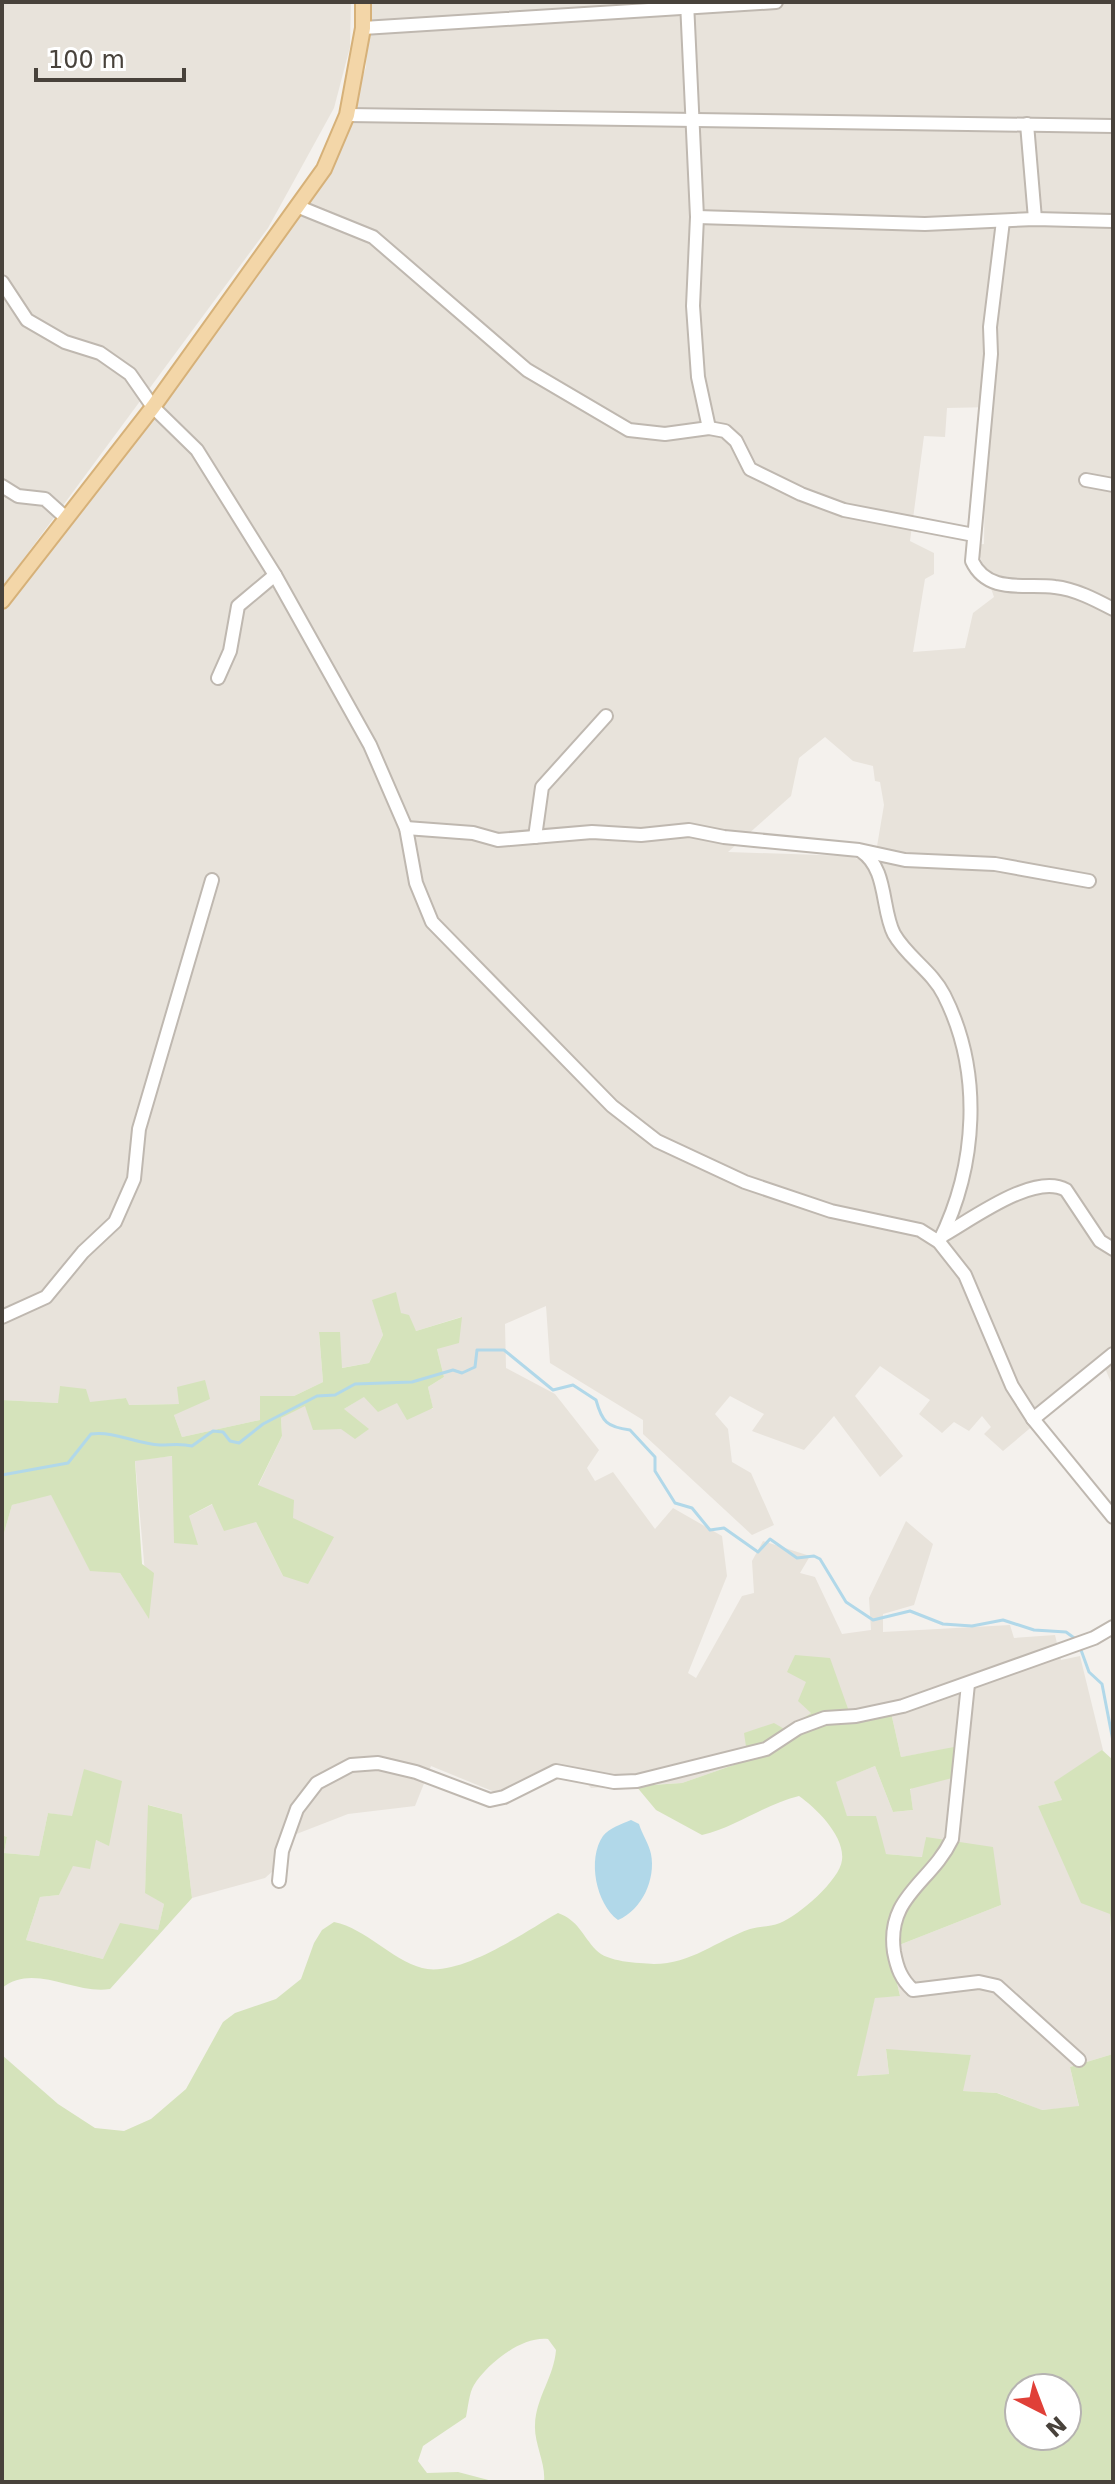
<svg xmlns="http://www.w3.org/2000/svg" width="1115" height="2484" font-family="'DejaVu Sans',sans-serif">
<rect width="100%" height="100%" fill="#f4f1ed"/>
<!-- residential -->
<g fill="#e8e3db" fill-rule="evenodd">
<polygon points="2,2 351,2 350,47 334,108 268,228 2,588"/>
<path d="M369,2h744v1385l-9,-21 -101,85 -19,-17 7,-7 -9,-11 -13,15 -15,-9 -12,11 -23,-19 11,-14 -50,-34 -25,30 48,60 -23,21 -46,-61 -30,34 -52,-19 12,-17 -34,-18 -15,18 13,15 4,33 19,11 23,52 -22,10 -109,-101v-14l-93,-57 -4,-57 -41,18 1,44 49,26 44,56 -12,18 8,13 18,-9 42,57 18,-21 49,28 5,40 -39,97 8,5 46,-82 12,-3 -2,-32 11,-20 47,15 -10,17 15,4 27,57 29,-4 -2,-32 37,-77 27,23 -19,61 -31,9v18l127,-7 4,13 41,-3 6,25 19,-4 23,94 -48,32 7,18 -24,6 72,108 3,140 -43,13 9,40 -38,3 -43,-17 -36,-2 9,-36 -85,-5 3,24 -33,2 19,-79 25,-1 -11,-47 112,-44 -75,-68 -3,20 -37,-3 -39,-37 -12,-35 40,-16 18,46 20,-2 -3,-20 44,-42 -53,9 -11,-49 -38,12 -46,-38 5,31 -63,47 -66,23 -91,5 -19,-21 -22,-2 -53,28 -66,-27 -16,40 -67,8 -67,26 -7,30 -9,8 -73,20 -10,-84 -33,-9 -4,87 19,12 -6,26 -55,29 -77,-19 14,-43 19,-2 13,-29 24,-26 12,5 -36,-28 -24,-4 -9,43 -35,-3 3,-16 -5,-2v-295l10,-35 39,-11 39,76 30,3 29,45 -14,-158 38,-4 16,60 24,-12 43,18 27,54 10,-76 -35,-14 24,-50 -1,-18 24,-13 39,4 21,-13 68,13 -5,-22 16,-10 -7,-28 24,-32 -45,14 -15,-18 -28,-13 10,35 -14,28 -28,5 -22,-35 4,49 -29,14h-34v24l-78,17 -8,-22 5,-11 -51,1 -2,-7 -36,5 -30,-16 -1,16 -57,-3v-787l218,-287 114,-168 32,-91zM993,407l-8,60 -1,77 -8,1 18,52 -21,16 -8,35 -52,4 12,-73 9,-5v-21l-24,-12 14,-105 21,1 2,-29zM825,737l28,24 20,5 2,15 5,1 4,23 -10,59 -25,-8 -121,-4 63,-56 8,-38z"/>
</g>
<!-- green -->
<g fill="#d5e3bb" fill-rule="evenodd">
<polygon points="396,1292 401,1313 409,1315 416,1331 462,1317 459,1343 437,1349 444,1377 428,1387 433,1408 407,1420 397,1403 378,1412 364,1397 344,1409 369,1429 355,1439 341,1429 313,1430 305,1406 281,1418 282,1436 258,1485 294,1500 293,1518 334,1537 308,1584 283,1576 256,1522 224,1531 212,1504 189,1516 198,1545 174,1543 172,1456 135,1461 142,1564 154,1573 149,1619 120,1573 90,1571 51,1495 12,1505 2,1540 2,1400 58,1403 60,1386 86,1389 90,1402 126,1398 129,1405 179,1404 177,1387 205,1380 210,1399 174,1415 182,1437 260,1420 260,1396 294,1396 323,1382 319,1332 340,1332 342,1368 369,1363 383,1335 372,1300"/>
<path d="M795,1655l35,3 22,62 38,-12 11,49 53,-10 2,30 -46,12 3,21 -20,2 -18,-46 -39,16 11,34h29l10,38 36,3 4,-20 67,10 8,58 -112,44 11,47 -25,2 -18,78 32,-2 -3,-25 85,6 -8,36 34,2 45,17 37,-4 -9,-39 43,-13v428h-569c2,-19 -10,-38 -9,-57 1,-28 19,-48 21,-75l-8,-11c-26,-3 -60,24 -74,46 -5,8 -6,23 -8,32l-43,29 -5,15 9,12 31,-1 38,10h-494v-427l56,49 37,24 29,3 27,-12 35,-30 37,-67 12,-9 41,-14 25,-20 13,-36 8,-13 12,-8c33,7 56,37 88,46 38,10 104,-37 136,-55 20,7 24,22 38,37 11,12 41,13 58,14 37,0 62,-23 96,-35 9,-3 20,-2 30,-6 18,-7 60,-43 62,-63 3,-24 -26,-52 -43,-64 -36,9 -62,31 -97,39l-46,-25 -20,-24 46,-3 66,-23 -4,-27 30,-10 12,7 25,-17 -13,-12 8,-19 -19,-10zM1019,2388h48v48h-48z"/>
<polygon points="1102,1750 1113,1760 1113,1957 1110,1914 1081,1903 1038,1806 1062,1800 1054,1782"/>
<path d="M84,1769l38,12 -13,65 -13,-6 -6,29 -17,-3 -14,29 -19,2 -14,43 77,19 17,-36 38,7 6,-26 -19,-11 3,-88 34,9 10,84 -82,91c-35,6 -76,-27 -108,-1v-153l5,2 -3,16 35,3 9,-43 24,3z"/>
</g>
<!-- water -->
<path fill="#b1d8e9" d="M631,1820l8,4c3,10 10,20 12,30 5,25 -9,56 -33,66 -22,-16 -31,-61 -15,-84 6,-8 19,-12 28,-16z"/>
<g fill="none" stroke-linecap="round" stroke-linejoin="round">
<!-- stream -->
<g stroke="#b1d8e9" stroke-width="3">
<path d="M2,1475l66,-12 23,-29c25,-3 45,10 69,11 12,0 20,-2 32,1l21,-15 10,1 7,9 9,2 24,-19 54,-28 18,-1 20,-11 57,-2 41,-12 9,3 13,-6 2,-17h27l49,40 20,-5 23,15c6,22 11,27 34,30l25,27v14l20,32 17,5 18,22 14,-2 34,24 12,-13 27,19 17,-2 6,3 26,43 27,18 37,-9 33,13 29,2 31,-6 31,10 32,2 11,8"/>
<polyline points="1081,1650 1089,1672 1102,1684 1113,1741"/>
</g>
<!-- minor casing -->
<g stroke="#bfb8b0" stroke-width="16">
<g id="minor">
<polyline points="687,2 697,217 693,306 698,377 709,428"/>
<polyline points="363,28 776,2"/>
<polyline points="347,115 1113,126"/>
<polyline points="1027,124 1035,219"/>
<polyline points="299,207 373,237 527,370 629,430 665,434 709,428 725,431 736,441 750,469 801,494 844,510 974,535"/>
<polyline points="697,217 925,224 1035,219 1113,221"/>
<path d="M1003,221l-13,106 1,27 -19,207c16,34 54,22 83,26 20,2 41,13 58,22"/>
<polyline points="2,282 27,320 65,342 100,353 130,374 153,407 197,450 275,575 370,745 406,828 416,883 432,922 612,1106 657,1141 745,1182 831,1211 920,1230 939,1242 965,1275 1012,1386 1033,1419 1113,1517"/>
<polyline points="1086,480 1113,485"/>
<polyline points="2,486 18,496 45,499 65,517"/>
<polyline points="218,678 230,651 238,606 275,575"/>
<polyline points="406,828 473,833 498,840 592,832 641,835 689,830 724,837 859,850 905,860 995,864 1089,881"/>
<polyline points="535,837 542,787 606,716"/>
<path d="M861,851c27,18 20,58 33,83 13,23 38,37 50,61 39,77 33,171 -5,247"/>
<path d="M942,1236c29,-16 92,-64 124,-46l34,51 13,8"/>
<polyline points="2,1317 46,1297 83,1252 115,1222 134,1179 139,1129 212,880"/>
<polyline points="1033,1419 1113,1354"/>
<path d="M968,1684l-16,155c-21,44 -66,57 -58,113 3,16 7,27 19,38l66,-8 18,4 82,74"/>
<polyline points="279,1881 282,1851 297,1809 317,1783 351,1765 378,1763 416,1772 490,1800 504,1797 556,1771 614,1782 637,1781 766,1749 798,1728 825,1718 856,1716 903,1706 1094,1638 1113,1627"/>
</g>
</g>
<!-- major casing -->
<g stroke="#d6b179" stroke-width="18">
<polyline id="major" points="2,601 153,407 324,169 347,115 363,28 363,2"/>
</g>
<!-- minor -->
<use href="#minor" stroke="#fff" stroke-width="12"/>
<!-- major -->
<use href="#major" stroke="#f3d6a8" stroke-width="14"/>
</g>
<!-- border -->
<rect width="1115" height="2484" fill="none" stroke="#48423b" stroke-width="8"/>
<!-- north arrow -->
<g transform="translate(1043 2412) rotate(138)"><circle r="38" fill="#ffffff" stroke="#b6b3b1" stroke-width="2"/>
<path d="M0-6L14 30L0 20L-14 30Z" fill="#e04038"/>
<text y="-12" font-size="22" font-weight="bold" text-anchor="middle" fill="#48423b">N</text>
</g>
<!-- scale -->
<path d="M36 68v12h148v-12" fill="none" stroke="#48423b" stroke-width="4"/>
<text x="48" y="68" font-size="24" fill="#48423b" stroke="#ffffff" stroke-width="6" paint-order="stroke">100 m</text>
</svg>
